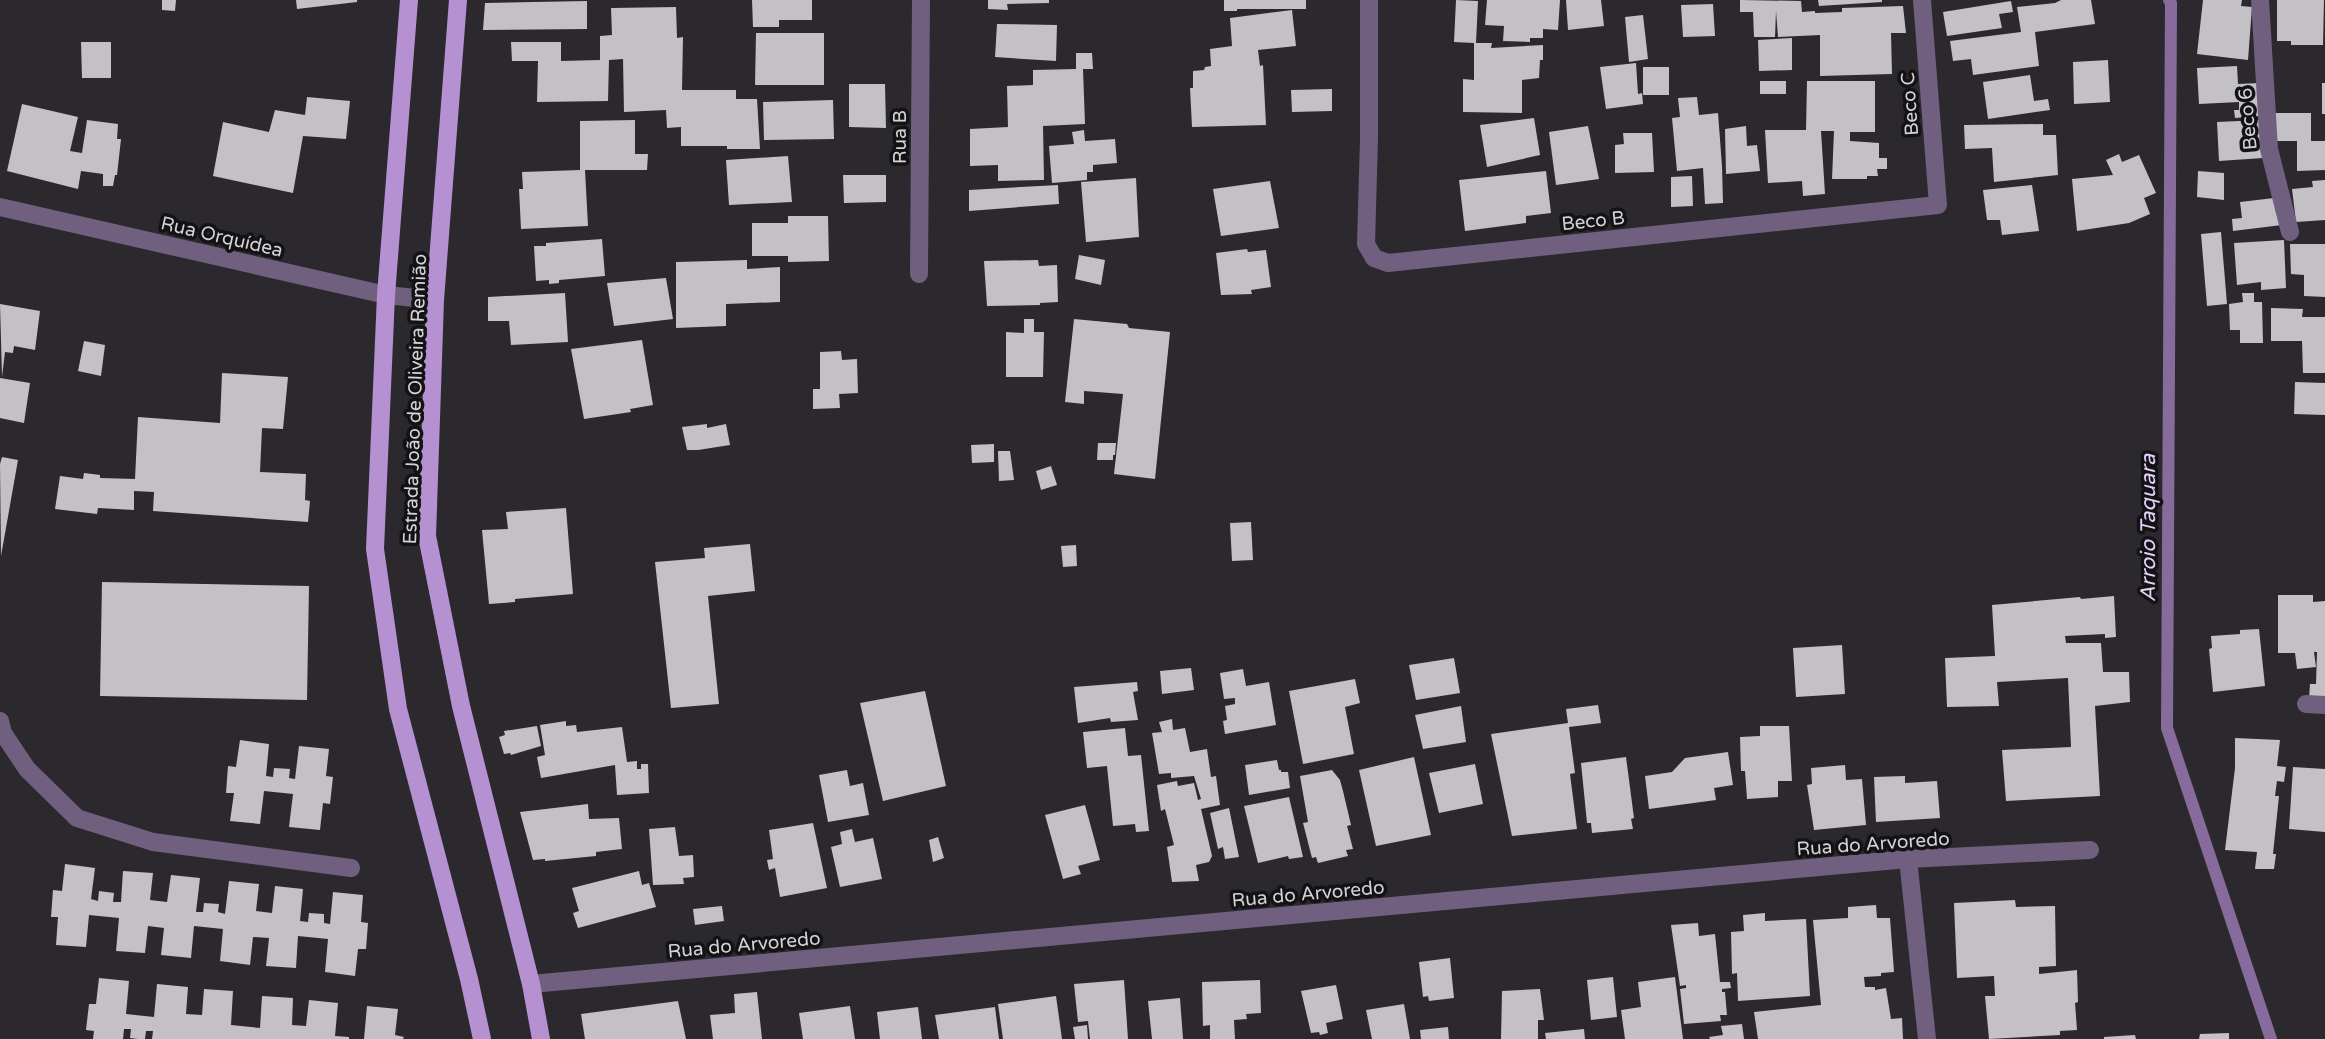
<svg xmlns="http://www.w3.org/2000/svg" width="2325" height="1039" font-family="'Varela Round',sans-serif">
<rect width="100%" height="100%" fill="#2b292e"/>
<g fill="none" stroke-linecap="round" stroke-linejoin="round">
<!-- stream -->
<polyline stroke="#886b9d" stroke-width="12" points="2169,0 2171,3 2167,728 2271,1039"/>
</g>
<!-- building -->
<g fill="#c3c0c6">
<polygon points="162,0 176,0 175,11 162,10"/>
<polygon points="296,0 357,0 357,2 297,9"/>
<polygon points="752,0 812,0 812,20 779,20 779,27 753,27"/>
<polygon points="988,0 1049,0 1049,3 1007,4 1008,10 988,9"/>
<polygon points="1224,0 1306,0 1306,9 1237,9 1237,11 1224,11"/>
<polygon points="1456,0 1478,1 1476,43 1492,43 1491,48 1543,45 1543,60 1540,60 1539,78 1522,80 1522,113 1463,112 1463,79 1474,80 1474,43 1454,42"/>
<polygon points="1487,0 1560,0 1558,30 1543,29 1543,38 1530,38 1530,42 1503,41 1504,26 1485,25"/>
<polygon points="1566,0 1601,0 1604,26 1568,30"/>
<polygon points="1740,0 1801,1 1802,12 1815,11 1815,13 1842,12 1842,8 1903,6 1906,33 1891,33 1892,74 1820,76 1820,35 1778,37 1776,11 1775,37 1754,37 1753,12 1740,12"/>
<polygon points="1818,0 1882,0 1882,2 1819,6"/>
<polygon points="2061,0 2091,0 2095,24 2035,32 2039,66 1973,75 1971,59 1953,61 1950,41 2021,32 2017,7 2055,3"/>
<polygon points="2203,0 2242,0 2241,6 2252,7 2248,60 2197,54"/>
<polygon points="2277,0 2324,0 2323,45 2291,45 2291,41 2277,41"/>
<polygon points="587,1 587,29 483,30 485,3"/>
<polygon points="2011,1 2013,12 1999,14 2002,28 1947,36 1943,12"/>
<polygon points="1713,4 1715,36 1683,37 1681,5"/>
<polygon points="676,7 677,38 683,37 682,90 736,90 736,99 757,99 760,149 727,149 727,146 681,146 681,127 667,128 666,110 624,112 623,59 609,60 608,101 537,102 538,61 512,61 511,42 561,42 561,61 600,60 600,36 612,35 611,8"/>
<polygon points="1292,10 1296,46 1258,50 1260,66 1263,65 1266,125 1192,127 1190,88 1193,88 1193,71 1204,70 1205,67 1211,66 1210,49 1232,46 1230,18"/>
<polygon points="1643,15 1648,59 1629,62 1625,17"/>
<polygon points="997,24 1057,25 1056,61 995,57"/>
<polygon points="756,33 824,33 824,85 755,85"/>
<polygon points="1792,38 1792,70 1759,71 1758,40"/>
<polygon points="81,42 111,42 111,78 82,78"/>
<polygon points="1076,53 1092,53 1093,69 1083,69 1085,124 1043,126 1044,180 998,181 998,165 970,166 970,129 1008,127 1007,86 1033,85 1033,70 1076,69"/>
<polygon points="2108,60 2110,102 2074,104 2073,62"/>
<polygon points="1636,63 1638,94 1642,93 1643,104 1606,109 1600,67"/>
<polygon points="2237,66 2238,84 2259,83 2261,116 2235,118 2234,110 2239,110 2239,102 2199,104 2197,68"/>
<rect x="1643" y="67" width="26" height="28"/>
<polygon points="2030,75 2034,101 2048,99 2050,110 1988,119 1983,82"/>
<rect x="1760" y="81" width="26" height="13"/>
<polygon points="1807,81 1875,81 1875,132 1850,132 1850,141 1879,143 1879,158 1887,158 1887,169 1877,169 1878,176 1867,176 1867,179 1832,179 1834,131 1821,131 1825,194 1803,196 1802,181 1768,183 1765,130 1806,130"/>
<rect x="2322" y="83" width="3" height="31"/>
<polygon points="849,84 885,84 886,128 849,127"/>
<polygon points="1332,89 1332,111 1292,112 1291,90"/>
<polygon points="307,97 350,101 346,139 303,136 293,193 213,176 223,122 269,132 275,110 305,115"/>
<polygon points="1697,97 1699,115 1718,113 1722,166 1723,203 1705,204 1703,168 1677,171 1672,118 1680,117 1678,98"/>
<polygon points="833,100 834,139 764,140 763,102"/>
<polygon points="22,104 78,117 70,151 82,153 87,120 118,124 117,139 121,139 117,175 115,175 113,186 103,186 103,174 81,171 78,189 7,171"/>
<polygon points="2272,113 2311,113 2311,141 2325,141 2325,170 2297,171 2297,141 2275,141"/>
<polygon points="1534,118 1540,155 1487,167 1480,125"/>
<polygon points="635,120 635,154 648,154 647,170 585,170 588,226 521,229 519,189 523,189 522,172 580,170 580,121"/>
<polygon points="2262,120 2263,158 2219,161 2217,122"/>
<polygon points="2043,124 2043,135 2056,135 2058,175 1994,182 1992,148 1965,149 1964,125"/>
<polygon points="1588,126 1599,179 1556,185 1549,132"/>
<polygon points="1746,126 1747,146 1757,145 1760,171 1726,174 1725,129"/>
<polygon points="1084,130 1085,141 1115,139 1117,163 1093,165 1093,172 1087,172 1087,180 1052,183 1049,146 1074,144 1072,132"/>
<polygon points="1623,133 1652,133 1654,172 1615,173 1615,145 1624,144"/>
<polygon points="2119,154 2122,162 2139,155 2156,193 2144,198 2150,214 2129,223 2077,231 2072,179 2113,175 2106,160"/>
<polygon points="788,156 792,202 729,205 726,160"/>
<polygon points="1546,171 1551,213 1526,216 1526,223 1465,231 1459,180"/>
<polygon points="2198,171 2224,173 2224,200 2197,197"/>
<polygon points="843,175 886,175 886,202 844,203"/>
<polygon points="1692,176 1693,206 1671,207 1671,177"/>
<polygon points="1136,178 1139,237 1086,242 1081,182"/>
<polygon points="2325,180 2325,220 2296,222 2292,189 2313,187 2312,181"/>
<polygon points="1270,181 1279,228 1221,236 1213,189"/>
<polygon points="1058,185 1059,204 969,211 969,190"/>
<polygon points="2032,185 2039,231 2002,235 2000,220 1987,220 1983,190"/>
<polygon points="2274,198 2276,213 2279,213 2282,225 2233,231 2232,219 2242,218 2240,202"/>
<polygon points="788,216 828,216 829,261 788,262 788,256 752,256 752,223 788,223"/>
<polygon points="2221,232 2227,304 2207,306 2201,234"/>
<polygon points="602,239 605,276 559,280 559,283 549,284 549,280 536,281 534,246 546,246 546,243"/>
<polygon points="2284,240 2286,288 2261,290 2261,282 2237,285 2234,243"/>
<polygon points="2290,244 2325,244 2325,297 2304,296 2304,275 2291,274"/>
<polygon points="1247,249 1248,252 1266,250 1271,287 1251,290 1252,294 1221,295 1216,253"/>
<polygon points="1079,255 1105,260 1101,285 1075,279"/>
<polygon points="747,260 747,269 780,267 780,302 726,304 726,326 676,328 676,262"/>
<polygon points="1038,260 1039,266 1057,265 1058,302 1040,303 1040,305 987,306 984,261"/>
<polygon points="666,278 673,319 614,326 607,283"/>
<polygon points="565,293 568,342 511,345 509,321 488,321 488,297"/>
<polygon points="2242,293 2254,293 2254,302 2262,302 2263,343 2240,343 2240,330 2230,330 2229,304 2243,302"/>
<polygon points="0,304 40,311 35,350 14,346 13,353 5,352 2,377"/>
<polygon points="2271,308 2303,309 2302,317 2325,317 2325,373 2303,373 2302,341 2271,341"/>
<polygon points="1024,319 1034,319 1034,332 1044,332 1043,377 1006,377 1006,332 1024,333"/>
<polygon points="1074,319 1127,324 1129,328 1170,332 1155,479 1114,474 1123,394 1084,391 1084,404 1065,402"/>
<polygon points="642,340 653,405 630,409 631,412 584,419 571,349"/>
<polygon points="84,341 105,345 101,376 78,371"/>
<polygon points="841,351 842,360 857,359 858,393 839,394 840,408 813,409 813,389 820,389 820,352"/>
<polygon points="222,373 288,377 283,429 262,428 260,472 306,474 305,500 310,501 308,522 153,511 154,492 134,491 134,510 98,508 97,514 55,509 60,476 83,479 84,473 100,475 100,478 135,479 138,417 220,423"/>
<polygon points="0,378 30,383 24,423 0,418"/>
<polygon points="2295,382 2325,383 2325,415 2294,414"/>
<polygon points="707,424 707,428 726,424 730,445 698,450 687,450 682,427"/>
<polygon points="1098,443 1116,443 1115,455 1113,455 1113,460 1097,460"/>
<polygon points="994,444 994,462 972,463 971,445"/>
<polygon points="998,451 1010,451 1014,480 999,481"/>
<polygon points="2,457 18,460 1,556 0,464"/>
<polygon points="1051,466 1057,485 1041,490 1036,471"/>
<polygon points="566,508 573,594 515,599 515,602 489,604 482,530 508,529 506,512"/>
<polygon points="1251,522 1253,560 1232,561 1230,523"/>
<polygon points="750,544 755,591 708,596 719,704 671,708 655,562 705,558 704,548"/>
<polygon points="1076,545 1077,566 1063,567 1061,546"/>
<polygon points="102,582 309,586 307,700 100,696"/>
<polygon points="2278,595 2313,595 2313,602 2325,601 2325,699 2309,698 2310,684 2316,684 2317,652 2314,652 2316,667 2297,669 2295,653 2278,653"/>
<polygon points="2114,596 2116,637 2105,638 2105,634 2065,636 2066,643 2101,643 2103,672 2129,672 2130,702 2095,706 2100,796 2006,801 2002,750 2071,747 2068,678 1997,682 1999,706 1947,707 1945,658 1995,656 1992,605 2080,597 2081,599"/>
<polygon points="2259,629 2265,686 2213,692 2209,649 2212,648 2211,636 2240,634 2240,630"/>
<polygon points="1842,645 1845,694 1796,697 1793,648"/>
<polygon points="1454,658 1460,693 1416,700 1409,665"/>
<polygon points="1191,668 1194,690 1162,694 1160,671"/>
<polygon points="1243,669 1246,686 1269,682 1276,725 1225,734 1223,721 1227,720 1225,706 1235,704 1235,698 1224,699 1220,673"/>
<polygon points="1355,679 1360,703 1345,707 1354,754 1303,764 1289,691"/>
<polygon points="1137,682 1138,691 1133,692 1138,720 1111,722 1110,718 1078,723 1074,687"/>
<polygon points="925,691 946,786 883,801 860,703"/>
<polygon points="1598,705 1601,723 1569,727 1575,773 1570,774 1577,829 1512,836 1491,734 1568,723 1566,709"/>
<polygon points="1461,706 1466,742 1423,749 1415,715"/>
<polygon points="1172,719 1173,730 1185,728 1190,752 1207,749 1211,777 1216,776 1220,805 1201,809 1212,856 1209,862 1196,865 1199,881 1172,882 1167,847 1174,845 1165,809 1161,811 1157,785 1177,781 1178,786 1194,783 1198,800 1201,799 1194,776 1171,778 1171,773 1159,774 1152,733 1162,732 1159,722"/>
<polygon points="566,721 566,726 576,725 577,732 622,727 627,762 637,761 637,769 641,769 641,764 648,764 649,793 617,795 615,765 541,778 537,757 545,755 540,725"/>
<polygon points="537,726 541,746 511,755 510,753 504,754 499,737 505,735 504,731"/>
<polygon points="1760,726 1789,726 1792,781 1778,781 1778,797 1747,799 1745,771 1741,771 1740,737 1760,736"/>
<polygon points="1125,728 1128,756 1141,755 1149,831 1136,832 1135,824 1113,826 1107,766 1087,768 1083,732"/>
<polygon points="2235,738 2280,740 2277,766 2286,767 2284,782 2277,781 2275,796 2279,796 2273,854 2276,854 2274,869 2255,869 2257,852 2225,850 2235,768"/>
<polygon points="240,740 269,744 266,776 273,777 274,768 290,769 289,778 295,779 299,746 329,749 326,776 333,777 330,804 323,803 320,830 289,827 293,794 264,791 260,824 230,821 234,793 226,793 228,766 236,767"/>
<polygon points="1728,752 1733,785 1714,788 1716,800 1649,809 1645,776 1672,772 1685,758"/>
<polygon points="1414,757 1431,835 1376,846 1359,770"/>
<polygon points="1626,757 1634,818 1631,819 1633,829 1592,833 1591,823 1587,823 1581,763"/>
<polygon points="1277,760 1279,770 1281,770 1281,772 1288,772 1290,788 1249,795 1245,765"/>
<polygon points="1475,764 1483,804 1439,813 1429,773"/>
<polygon points="1845,765 1846,780 1862,779 1866,825 1814,830 1807,785 1812,784 1811,768"/>
<polygon points="2293,767 2325,769 2325,832 2289,829"/>
<polygon points="847,770 850,786 863,783 869,815 828,822 819,775"/>
<polygon points="1332,770 1340,780 1343,791 1351,825 1347,826 1353,849 1346,850 1348,856 1318,863 1316,857 1312,858 1303,823 1308,822 1300,776"/>
<polygon points="1905,776 1905,783 1937,781 1940,818 1876,822 1874,777"/>
<polygon points="1289,797 1303,857 1289,859 1288,856 1258,863 1244,806"/>
<polygon points="588,804 589,819 619,818 622,849 596,852 596,856 545,861 545,859 533,860 520,812"/>
<polygon points="1085,805 1100,860 1078,866 1081,874 1063,879 1045,815"/>
<polygon points="1229,808 1239,857 1225,859 1223,847 1218,849 1210,813"/>
<polygon points="813,823 827,888 780,897 775,868 769,870 767,860 773,859 769,830"/>
<polygon points="675,827 679,856 693,855 694,877 683,878 684,884 653,885 649,829"/>
<polygon points="852,829 855,842 873,838 882,879 840,887 831,847 842,844 840,832"/>
<polygon points="938,837 944,858 933,862 929,840"/>
<polygon points="65,864 95,868 91,899 98,901 99,891 114,893 113,902 121,902 123,871 153,873 150,900 167,902 171,875 200,878 196,912 203,912 204,903 219,904 218,912 225,914 229,881 259,884 256,911 272,913 275,886 303,889 300,921 308,922 309,913 324,914 324,923 330,924 333,892 363,895 361,922 368,923 366,949 358,949 355,976 325,972 328,939 298,936 296,968 266,966 269,938 253,937 250,965 220,961 223,929 194,926 191,958 161,955 164,928 148,926 145,953 116,951 119,918 89,915 86,947 56,945 58,917 51,917 53,890 62,891"/>
<polygon points="639,871 642,885 649,883 656,907 578,928 573,913 579,911 572,888"/>
<polygon points="2015,900 2016,907 2055,906 2056,966 2039,967 2039,974 2077,970 2078,1002 2075,1003 2077,1030 2060,1031 2060,1035 1989,1039 1985,996 1995,996 1994,976 1957,978 1954,903"/>
<polygon points="1876,905 1877,918 1890,918 1894,972 1881,973 1881,976 1864,977 1865,987 1875,987 1875,990 1886,988 1891,1019 1902,1018 1903,1039 1758,1039 1754,1012 1821,1005 1813,920 1848,918 1848,907"/>
<polygon points="722,906 724,921 695,925 693,909"/>
<polygon points="1765,913 1765,921 1806,919 1810,996 1738,1001 1737,973 1732,974 1731,932 1744,931 1743,915"/>
<polygon points="1698,923 1699,936 1715,934 1720,982 1730,982 1731,988 1722,989 1722,992 1725,992 1727,1015 1720,1015 1721,1021 1684,1024 1680,989 1686,988 1686,985 1680,986 1671,925"/>
<polygon points="1450,958 1454,998 1429,1001 1428,996 1423,997 1419,962"/>
<polygon points="1613,977 1617,1017 1591,1020 1587,980"/>
<polygon points="1675,977 1683,1039 1625,1039 1621,1010 1641,1007 1638,982"/>
<polygon points="99,978 129,981 126,1014 154,1017 157,984 188,987 186,1014 202,1015 204,989 233,991 231,1025 260,1028 262,996 293,998 292,1025 306,1026 309,1000 338,1003 335,1036 349,1037 349,1039 152,1039 153,1031 146,1031 145,1039 138,1039 130,1038 131,1029 124,1029 123,1039 93,1039 94,1031 86,1030 89,1004 96,1004"/>
<polygon points="1124,980 1128,1039 1090,1039 1088,1021 1078,1022 1074,984"/>
<polygon points="1260,980 1261,1013 1246,1014 1247,1019 1234,1020 1235,1039 1210,1039 1210,1025 1203,1026 1202,982"/>
<polygon points="1336,985 1343,1019 1326,1023 1328,1033 1320,1035 1319,1032 1311,1033 1301,991"/>
<polygon points="1540,989 1544,1020 1538,1020 1538,1039 1501,1039 1502,991"/>
<polygon points="757,992 762,1039 713,1039 710,1015 735,1013 734,994"/>
<polygon points="1056,996 1062,1039 1003,1039 998,1004"/>
<polygon points="1180,998 1183,1039 1152,1039 1148,1001"/>
<polygon points="678,1001 686,1039 585,1039 581,1014"/>
<polygon points="1404,1004 1410,1039 1372,1039 1366,1010"/>
<polygon points="367,1006 398,1009 395,1035 404,1037 403,1039 364,1039"/>
<polygon points="850,1006 855,1039 803,1039 799,1013"/>
<polygon points="918,1007 922,1039 880,1039 877,1012"/>
<polygon points="995,1007 999,1039 939,1039 935,1015"/>
<polygon points="1742,1024 1744,1039 1710,1039 1709,1037 1723,1035 1721,1026"/>
<polygon points="1087,1025 1088,1039 1075,1039 1073,1027"/>
<polygon points="1448,1027 1449,1039 1421,1039 1420,1030"/>
<polygon points="1584,1029 1585,1039 1546,1039 1545,1033"/>
<polygon points="2229,1033 2229,1039 2199,1039 2200,1034"/>
<polygon points="2135,1035 2136,1039 2104,1039 2104,1037"/>
</g>
<g fill="none" stroke-linecap="round" stroke-linejoin="round">
<!-- minor -->
<g stroke="#705f7e" stroke-width="18">
<polyline points="1369,0 1369,139 1366,244 1374,258 1388,263 1938,205 1922,0"/>
<polyline points="2260,0 2269,149 2290,232"/>
<polyline points="0,207 386,295 435,300"/>
<polyline points="919,274 921,0"/>
<polyline points="2306,704 2325,705"/>
<polyline points="0,721 3,733 27,769 77,818 153,842 351,868"/>
<polyline points="1908,859 1927,1039"/>
<polyline points="531,984 1908,859 2090,850"/>
</g>
<!-- major -->
<g stroke="#b591d2" stroke-width="18">
<polyline points="409,0 386,295 375,549 398,709 469,979 482,1039"/>
<polyline points="458,0 435,300 427,536 461,706 531,984 541,1039"/>
</g>
</g>
<g text-anchor="middle" stroke-width="7" stroke-linejoin="round" paint-order="stroke">
<!-- street labels -->
<g font-size="19" fill="#d5d3d6" stroke="#131214">
<text transform="translate(1909 104) rotate(-94)" y="7">Beco C</text>
<text transform="translate(2247 119) rotate(-95)" y="7">Beco 6</text>
<text transform="translate(899 137) rotate(-90)" y="7">Rua B</text>
<text transform="translate(1593 220) rotate(-6)" y="7">Beco B</text>
<text transform="translate(222 236) rotate(13)" y="7">Rua Orquídea</text>
<text transform="translate(414 399) rotate(-88)" y="7">Estrada João de Oliveira Remião</text>
<text transform="translate(1873 843) rotate(-4)" y="7">Rua do Arvoredo</text>
<text transform="translate(1308 893) rotate(-5)" y="7">Rua do Arvoredo</text>
<text transform="translate(744 944) rotate(-5)" y="7">Rua do Arvoredo</text>
</g>
<!-- water labels -->
<g font-size="21" font-style="italic" fill="#e5d0f8" stroke="#131214">
<text transform="translate(2148 528) rotate(-90)" y="7">Arroio Taquara</text>
</g>
</g>
</svg>
